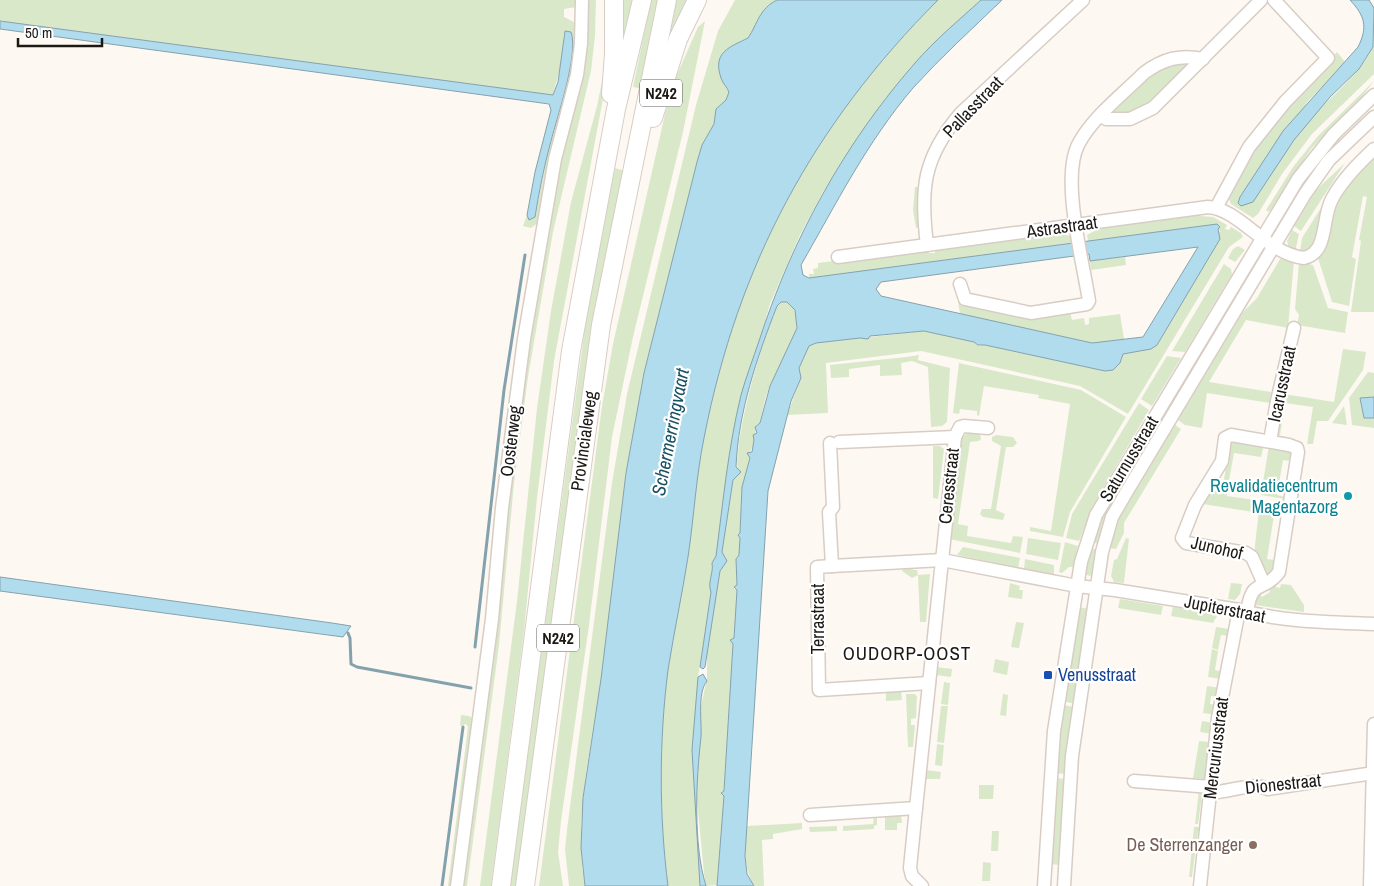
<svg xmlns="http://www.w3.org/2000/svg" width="1374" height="886" font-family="'Archivo Narrow',sans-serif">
<rect width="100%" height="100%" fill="#fef8f2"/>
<!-- green -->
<g fill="#dae8ca">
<polygon points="0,0 578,0 576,7 564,9 564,17 576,23 576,56 539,222 531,228 523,226 527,215 528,218 535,217 546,161 568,77 572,34 564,33 561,65 553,95 0,21"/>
<polygon points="586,0 596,0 595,36 591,71 553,232 528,377 514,483 499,645 467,886 462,886 527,350"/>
<polygon points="618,0 632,0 623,42 619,41"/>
<polygon points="651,0 661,0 643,89 633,87"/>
<polygon points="674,0 692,0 661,75"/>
<path d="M735,0h42c-18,9 -19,23 -29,38l-7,3 -18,41 6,10 -3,8 -10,9 -2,15 -12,21 -5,17 -53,211 -18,100 -25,206 -15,94 -5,53 1,40 3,20h-16l-4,-37 2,-19 45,-347 15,-89 69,-289 22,-74z"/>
<path d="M938,0h43l-65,63 -31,36 -22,31 -40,62 -23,43 -30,69 -24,86 -48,287 -1,122 4,-93 6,-28v-24l13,-83 6,-13 -4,-6 11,-72 5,-6c-2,-13 0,-24 2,-38 8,-45 20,-87 37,-130l4,-4h6c28,18 -11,68 -20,91 -3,9 -5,20 -7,30l-4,2c0,11 -2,22 -8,30l2,3 -8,29 -2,46 -2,2 2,3 -1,17 -3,3 1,27 -3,4h3l-3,49 -4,1 3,5 -9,147 -3,1 3,4 -6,89 -12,1 -1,-3 -8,-82v43l7,42h-36c-9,-71 -9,-145 0,-216 6,-38 14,-75 20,-113 6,-40 8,-80 16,-119 34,-174 109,-313 234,-438z"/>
<polygon points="705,21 683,132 633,337 612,437 589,625 561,821 558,852 563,886 539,886 602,406 613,344 665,114 676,77 698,27"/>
<path d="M1374,44v30l-62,60 -30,40 -24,40 -5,4 -22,-14 -3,-7 25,-46 36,-45 45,-46 -1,-4 4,-4 9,11 -38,38 -65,103 10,-2c18,-31 39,-61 62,-88 20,-22 48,-42 59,-70z"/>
<polygon points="610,61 554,361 537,498 524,631 491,886 480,886 517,601 537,408 551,311 571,202 597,106 605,66"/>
<polygon points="1191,62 1154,102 1139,112 1110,115 1150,75 1165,66"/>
<polygon points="1374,81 1361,98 1311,149 1269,212 1266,210 1293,167 1317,137"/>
<polygon points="1374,155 1374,312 1351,312 1361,241 1359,240 1367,197 1363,196 1352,257 1356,259 1349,306 1332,302 1318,258 1321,253 1331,212 1342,191"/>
<polygon points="1345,163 1301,231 1294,226 1316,190"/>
<polygon points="615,168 625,171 520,886 510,886 588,305"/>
<polygon points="915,187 919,187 922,227 916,228 913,210"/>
<polygon points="1324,203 1315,244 1310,251 1300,252 1302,238"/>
<polygon points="1199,213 1200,216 1213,217 1227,225 1225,229 1229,230 1231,227 1241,233 1243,237 1229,247 1128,414 1080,386 921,351 826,363 828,413 787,415 801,378 799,368 809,346 816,343 924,331 974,342 979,346 985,345 1105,371 1120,363 1123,354 1141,351 1220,231 1215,225 1209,225 1088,241 1087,235 1096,230 1096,227"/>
<polygon points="1292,230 1299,234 1295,252 1289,248 1287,241"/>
<polygon points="1063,232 1064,234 1072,237 1072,243 809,278 809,274 814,274 813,269 818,268 818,263 928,249 929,253 935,253 935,248"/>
<polygon points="1238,246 1245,250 1235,262 1228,258 1233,249"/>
<polygon points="1264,248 1265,249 1168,415 1162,411"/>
<polygon points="1125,257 1126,265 1091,270 1090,261"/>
<polygon points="1283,258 1294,261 1288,328 1246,320 1209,382 1271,392 1270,403 1207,393 1202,428 1185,425 1178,420 1243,312 1257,298 1280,259"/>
<polygon points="1299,262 1313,265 1328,308 1348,312 1345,333 1297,325 1299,315 1295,309"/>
<polygon points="1224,264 1231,269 1232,274 1185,352 1172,351"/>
<polygon points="958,301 1030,317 1070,312 1072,320 1084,318 1085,325 1089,324 1089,318 1120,314 1124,339 1092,343 960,314"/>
<polygon points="1343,349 1366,352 1363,370 1328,421 1317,421 1313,444 1307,444 1313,407 1285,403 1280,435 1278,435 1284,394 1334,402"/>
<polygon points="919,355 918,360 950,368 947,422 942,426 931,427 928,367 912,361 901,363 902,375 880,376 880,365 849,369 849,377 831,378 830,365 906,357 906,361 906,357"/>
<polygon points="1167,356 1181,358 1152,406 1141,399"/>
<polygon points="959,363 1081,390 1126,417 1070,512 1063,537 1030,531 1030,527 1051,531 1070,404 1038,398 1039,395 984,386 979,416 977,415 977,411 960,409 959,414 953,413"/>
<polygon points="1368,372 1374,373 1374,397 1360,398 1364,417 1374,418 1374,428 1352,425 1349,398"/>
<polygon points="1139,403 1149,410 1094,504 1079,541 1066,538 1072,514"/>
<polygon points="1344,406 1347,425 1332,423"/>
<polygon points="1159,416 1165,420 1100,544 1090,542 1095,530"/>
<polygon points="1175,425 1181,429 1124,523 1124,533 1116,549 1110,548 1119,519"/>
<polygon points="968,432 980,433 981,439 979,441 970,442 958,524 968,526 967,536 1011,543 1013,536 1023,537 1020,553 949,539 961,439"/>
<polygon points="996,435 1013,437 1017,443 1013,447 1006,447 996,510 1005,514 1003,520 983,517 980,514 982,509 991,509 1001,446 992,441 992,437"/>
<polygon points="1234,440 1264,444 1261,457 1234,453 1228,486 1223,485 1230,443"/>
<polygon points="1269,445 1293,452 1291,461 1283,460 1277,495 1285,497 1285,499 1261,495"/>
<polygon points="933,446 940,446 944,449 938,499 933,498"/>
<polygon points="1214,489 1227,491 1227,496 1255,500 1253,512 1203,504"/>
<polygon points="1260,501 1284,505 1283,510 1275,509 1267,559 1275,560 1273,571 1267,576 1254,554"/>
<polygon points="1028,538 1061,543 1058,560 1026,554"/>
<polygon points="1126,538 1129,539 1124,583 1114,582 1111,576 1114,560 1117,559"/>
<polygon points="1065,542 1078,546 1073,567 1069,567 1062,573 1059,572"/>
<polygon points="963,547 1020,558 1018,568 957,555"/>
<polygon points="1089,548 1099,550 1094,574 1090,576 1084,574"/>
<polygon points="1025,559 1054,565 1054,575 1024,569"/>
<polygon points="906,566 912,566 913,570 917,570 918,575 912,578 902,571"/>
<polygon points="930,574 926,622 920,622 918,575"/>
<polygon points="1010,583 1020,586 1019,590 1023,590 1022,599 1008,597"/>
<polygon points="1231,583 1242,584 1240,594 1235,600 1228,599"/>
<polygon points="1276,584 1276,587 1280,588 1281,584 1291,585 1304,605 1304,612 1255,605 1259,592 1262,597 1270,592 1268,587"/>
<polygon points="1120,599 1163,606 1161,615 1118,608"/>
<polygon points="1077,607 1090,609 1075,704 1062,701"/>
<polygon points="1173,607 1218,614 1213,623 1171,616"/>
<polygon points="1016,622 1024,623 1019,648 1011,647"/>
<polygon points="1216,627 1230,629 1229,636 1221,635 1218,650 1212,648"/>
<polygon points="1212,649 1218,651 1215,670 1223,672 1221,679 1208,677"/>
<polygon points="995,659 1009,662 1007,675 993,672"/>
<polygon points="936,667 952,669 951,677 935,675"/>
<polygon points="944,682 950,683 948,705 941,704"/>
<polygon points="1207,686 1220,688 1219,697 1211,696 1210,704 1218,705 1216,715 1203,713"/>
<polygon points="901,690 902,700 886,701 886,691"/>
<polygon points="906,694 914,694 917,696 916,718 911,719 911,725 915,725 913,747 908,747"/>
<polygon points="1003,694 1008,695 1006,716 1000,715"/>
<polygon points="1062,705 1074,707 1067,774 1054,773"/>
<polygon points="941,706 948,706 944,743 937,742"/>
<polygon points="461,715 469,716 474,720 454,886 448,886 468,727 466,724 460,726"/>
<polygon points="1202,721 1215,723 1213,734 1200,732"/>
<polygon points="1199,741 1209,742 1205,770 1209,770 1205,779 1193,778"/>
<polygon points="937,744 944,745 942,766 935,765"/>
<polygon points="925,770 941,772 940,779 924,779"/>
<polygon points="1053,778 1067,779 1062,865 1048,864"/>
<polygon points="979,785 994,785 993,799 979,799"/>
<polygon points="1199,790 1203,790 1205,796 1202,796 1198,824 1195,824"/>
<polygon points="883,814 883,817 877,817 877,825 874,826 874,829 843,831 843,826 873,824 874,816"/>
<polygon points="885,815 901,815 902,823 897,823 897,830 885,830"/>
<path d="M802,823v6l-29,5v5l-11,1 2,46h-10c-11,-20 -9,-38 -7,-60z"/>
<polygon points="837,826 837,831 810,832 809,827"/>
<polygon points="1194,827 1201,827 1201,831 1198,831 1192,877 1189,877"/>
<polygon points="992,831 999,831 998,851 991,851"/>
<polygon points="983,862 991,863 990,881 982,881"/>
</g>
<!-- water -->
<g fill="#b0dcee" stroke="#84a2ad" fill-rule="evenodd">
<path d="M777,0h161c-125,125 -200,264 -234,438 -8,39 -10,79 -16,119 -6,38 -14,75 -20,113 -9,71 -9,145 0,216h-83l-4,-38 2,-50 18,-119 25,-206 18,-100 53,-211 5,-17 12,-21 2,-15 10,-9 3,-8c-2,-5 -6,-8 -8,-14 -9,-26 9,-31 27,-40 10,-15 11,-29 29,-38z"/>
<path d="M981,0h21c-30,29 -61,57 -89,88 -46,54 -77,116 -112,177l2,10 6,3 408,-54 3,3 -2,2 2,10 -63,106 -6,4 -28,5 -3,9 -7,7 -8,1 -120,-26h-7l-4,-3 -50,-11 -54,5 -2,3 -8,-1 -44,5 -7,3 -10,22 2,10 -10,23 -23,90 -23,365 2,18 7,12h-37l7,-90 -3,-3 3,-2 9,-147 -3,-4 4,-2 3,-48 -3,-3 3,-2 -1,-26 3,-4 1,-17 -2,-3 2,-2 2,-46 8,-29 -3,-5 5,-1 2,-12 -1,-5 4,-2 -2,-6 5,-4 10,-37 27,-58 -2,-18 -8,-8h-6l-4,4c-20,51 -39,107 -41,161l5,5 -8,8 -11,72 5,9 -7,10 -15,96 -2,2 -3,-2 11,-75c-4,-10 3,-19 1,-29l4,-7c7,-53 12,-108 25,-161 5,-18 12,-36 18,-54 33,-102 85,-197 156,-278 20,-23 44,-43 66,-63zM1198,247l-55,90 -51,6 -211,-47 -5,-7 5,-7 208,-28 1,7z"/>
<path d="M1350,0h19l5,8 -1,39 -14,22 -29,28 -36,43 -41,62 -12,4 -3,-3 2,-6 43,-66 75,-84c10,-20 7,-31 -8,-47z"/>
<path d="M0,21l553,74 5,-13 7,-51 6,1c8,22 -14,85 -20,109 -7,25 -12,51 -16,76l-6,3 -2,-5 8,-43 16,-62 -2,-6 -549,-75z"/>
<polygon points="1374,397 1374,418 1364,418 1360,398"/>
<polygon points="0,577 332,623 351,626 343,637 0,591"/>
<path d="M703,674l4,7c-10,12 -5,41 -6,56 -5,43 -8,107 5,149h-6l-8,-136 6,-73z"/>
</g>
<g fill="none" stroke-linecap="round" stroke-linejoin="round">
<!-- stream -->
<g stroke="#84a2ad" stroke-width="3">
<polyline points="348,633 350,638 351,664 357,667 471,688"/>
<polyline points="475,647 504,390 525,255"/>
<polyline points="442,886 463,727"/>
</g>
<!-- minor casing -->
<g stroke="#d8cdc4" stroke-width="15">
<g id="minor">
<polyline points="1101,115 1106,119 1130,119 1153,108 1261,0"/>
<polyline points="1216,208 1249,147 1285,102 1328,58 1274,0"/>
<path d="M927,245c-7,-56 -4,-87 33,-131l123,-114"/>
<path d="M838,257l370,-50c32,2 57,46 96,51 25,-6 17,-39 28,-59 10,-19 26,-35 42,-50"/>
<path d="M960,284l5,15 66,14 56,-9 2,-3c-6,-40 -29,-124 -10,-158 15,-27 44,-49 65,-70 19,-14 36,-19 59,-14"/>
<polyline points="955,437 960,427 964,426 988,428"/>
<polyline points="1270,441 1277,401 1294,328"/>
<polyline points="830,443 833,507 829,512 832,566 817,567 819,690 929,683"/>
<path d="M832,566l110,-6 135,26 38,4 124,20c45,12 88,12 135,14"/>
<path d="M1247,612c5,-36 16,-18 32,-40l19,-120 -1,-4 -8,-3 -58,-10 -6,3 -3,23 -27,44 -13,33 4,5 60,10 6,4 12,27"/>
<path d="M1134,781l77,6 5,5c18,-1 35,-10 52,-3l106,-16"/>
<polyline points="916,808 910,868 912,876 922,886"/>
<polyline points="810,815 916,808 955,437 839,442"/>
<polyline points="457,886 492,619 502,508 524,339 555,159 577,75 581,44 582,0"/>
<polyline points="1044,886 1054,731 1081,562 1096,515 1298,179 1334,134 1374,95"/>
<polyline points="1064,886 1072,756 1102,552 1112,517 1126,493 1305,194 1329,160 1374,117"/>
<polyline points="1200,886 1218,718 1239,610"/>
<polyline points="1370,886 1374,724"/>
</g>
</g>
<!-- highway casing -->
<g stroke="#d8cdc4" stroke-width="20">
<g id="highway">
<polyline points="611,94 614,54 614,0"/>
<polyline points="653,118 678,39 697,0"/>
<polyline points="501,886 571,351 616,109 642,0"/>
<polyline points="525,886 601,325 667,0"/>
</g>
</g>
<!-- minor -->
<use href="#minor" stroke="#fff" stroke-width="12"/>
<!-- highway -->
<use href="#highway" stroke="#fff" stroke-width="18"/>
</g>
<!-- markers -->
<circle fill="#0f9aa8" stroke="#fff" stroke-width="2" cx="1348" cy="496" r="5"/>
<rect fill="#1a4fb4" stroke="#fff" stroke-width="2" x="1043" y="670" width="10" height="10" rx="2.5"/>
<circle fill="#8d6e63" stroke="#fff" stroke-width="2" cx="1253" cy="845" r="5"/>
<g text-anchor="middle" stroke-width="4.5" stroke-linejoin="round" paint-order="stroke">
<!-- shield labels -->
<g fill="#fff" stroke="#605e5b" stroke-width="1">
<rect x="640" y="79.5" width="42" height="27" rx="4"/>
<rect x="537" y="624.5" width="42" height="27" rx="4"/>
</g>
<g font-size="16" font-weight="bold" fill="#1c1915">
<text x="661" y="99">N242</text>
<text x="558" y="644">N242</text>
</g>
<!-- street labels -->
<g font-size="18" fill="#1c1915" stroke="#fff">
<text transform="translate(973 107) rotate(-46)" y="6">Pallasstraat</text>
<text transform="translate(1062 227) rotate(-8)" y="6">Astrastraat</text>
<text transform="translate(1282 384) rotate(-78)" y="6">Icarusstraat</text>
<text transform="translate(511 441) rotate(-83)" y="6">Oosterweg</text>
<text transform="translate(584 441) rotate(-82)" y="6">Provincialeweg</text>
<text transform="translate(1129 459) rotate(-59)" y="6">Saturnusstraat</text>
<text transform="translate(949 486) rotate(-84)" y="6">Ceresstraat</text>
<text transform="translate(1217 548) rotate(13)" y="6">Junohof</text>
<text transform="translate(1225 609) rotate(11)" y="6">Jupiterstraat</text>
<text transform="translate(818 619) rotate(-90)" y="6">Terrastraat</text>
<text transform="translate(1216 748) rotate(-83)" y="6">Mercuriusstraat</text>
<text transform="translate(1283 784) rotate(-6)" y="6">Dionestraat</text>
</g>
<!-- culture labels -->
<g font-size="18" fill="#0d838f" stroke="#fff" text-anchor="end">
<text x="1338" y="492">Revalidatiecentrum<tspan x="1338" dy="21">Magentazorg</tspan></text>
</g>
<!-- transit labels -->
<g font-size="18" fill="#164399" stroke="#fff" text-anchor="start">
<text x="1058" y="681">Venusstraat</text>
</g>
<!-- education labels -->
<g font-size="18" fill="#785e54" stroke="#fff" text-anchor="end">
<text x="1243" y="851">De Sterrenzanger</text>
</g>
<!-- water labels -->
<g font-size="19" font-style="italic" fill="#185164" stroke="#fff">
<text transform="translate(670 432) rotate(-79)" y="7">Schermerringvaart</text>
</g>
<!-- neighbourhood labels -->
<g font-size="19" letter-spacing="1" fill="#1c1915" stroke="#fff">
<text x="907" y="660">OUDORP-OOST</text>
</g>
</g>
<!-- scale -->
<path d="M18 38v8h84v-8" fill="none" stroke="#1c1915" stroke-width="2.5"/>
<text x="25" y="38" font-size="15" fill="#1c1915" stroke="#ffffff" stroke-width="4" paint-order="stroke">50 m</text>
</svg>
